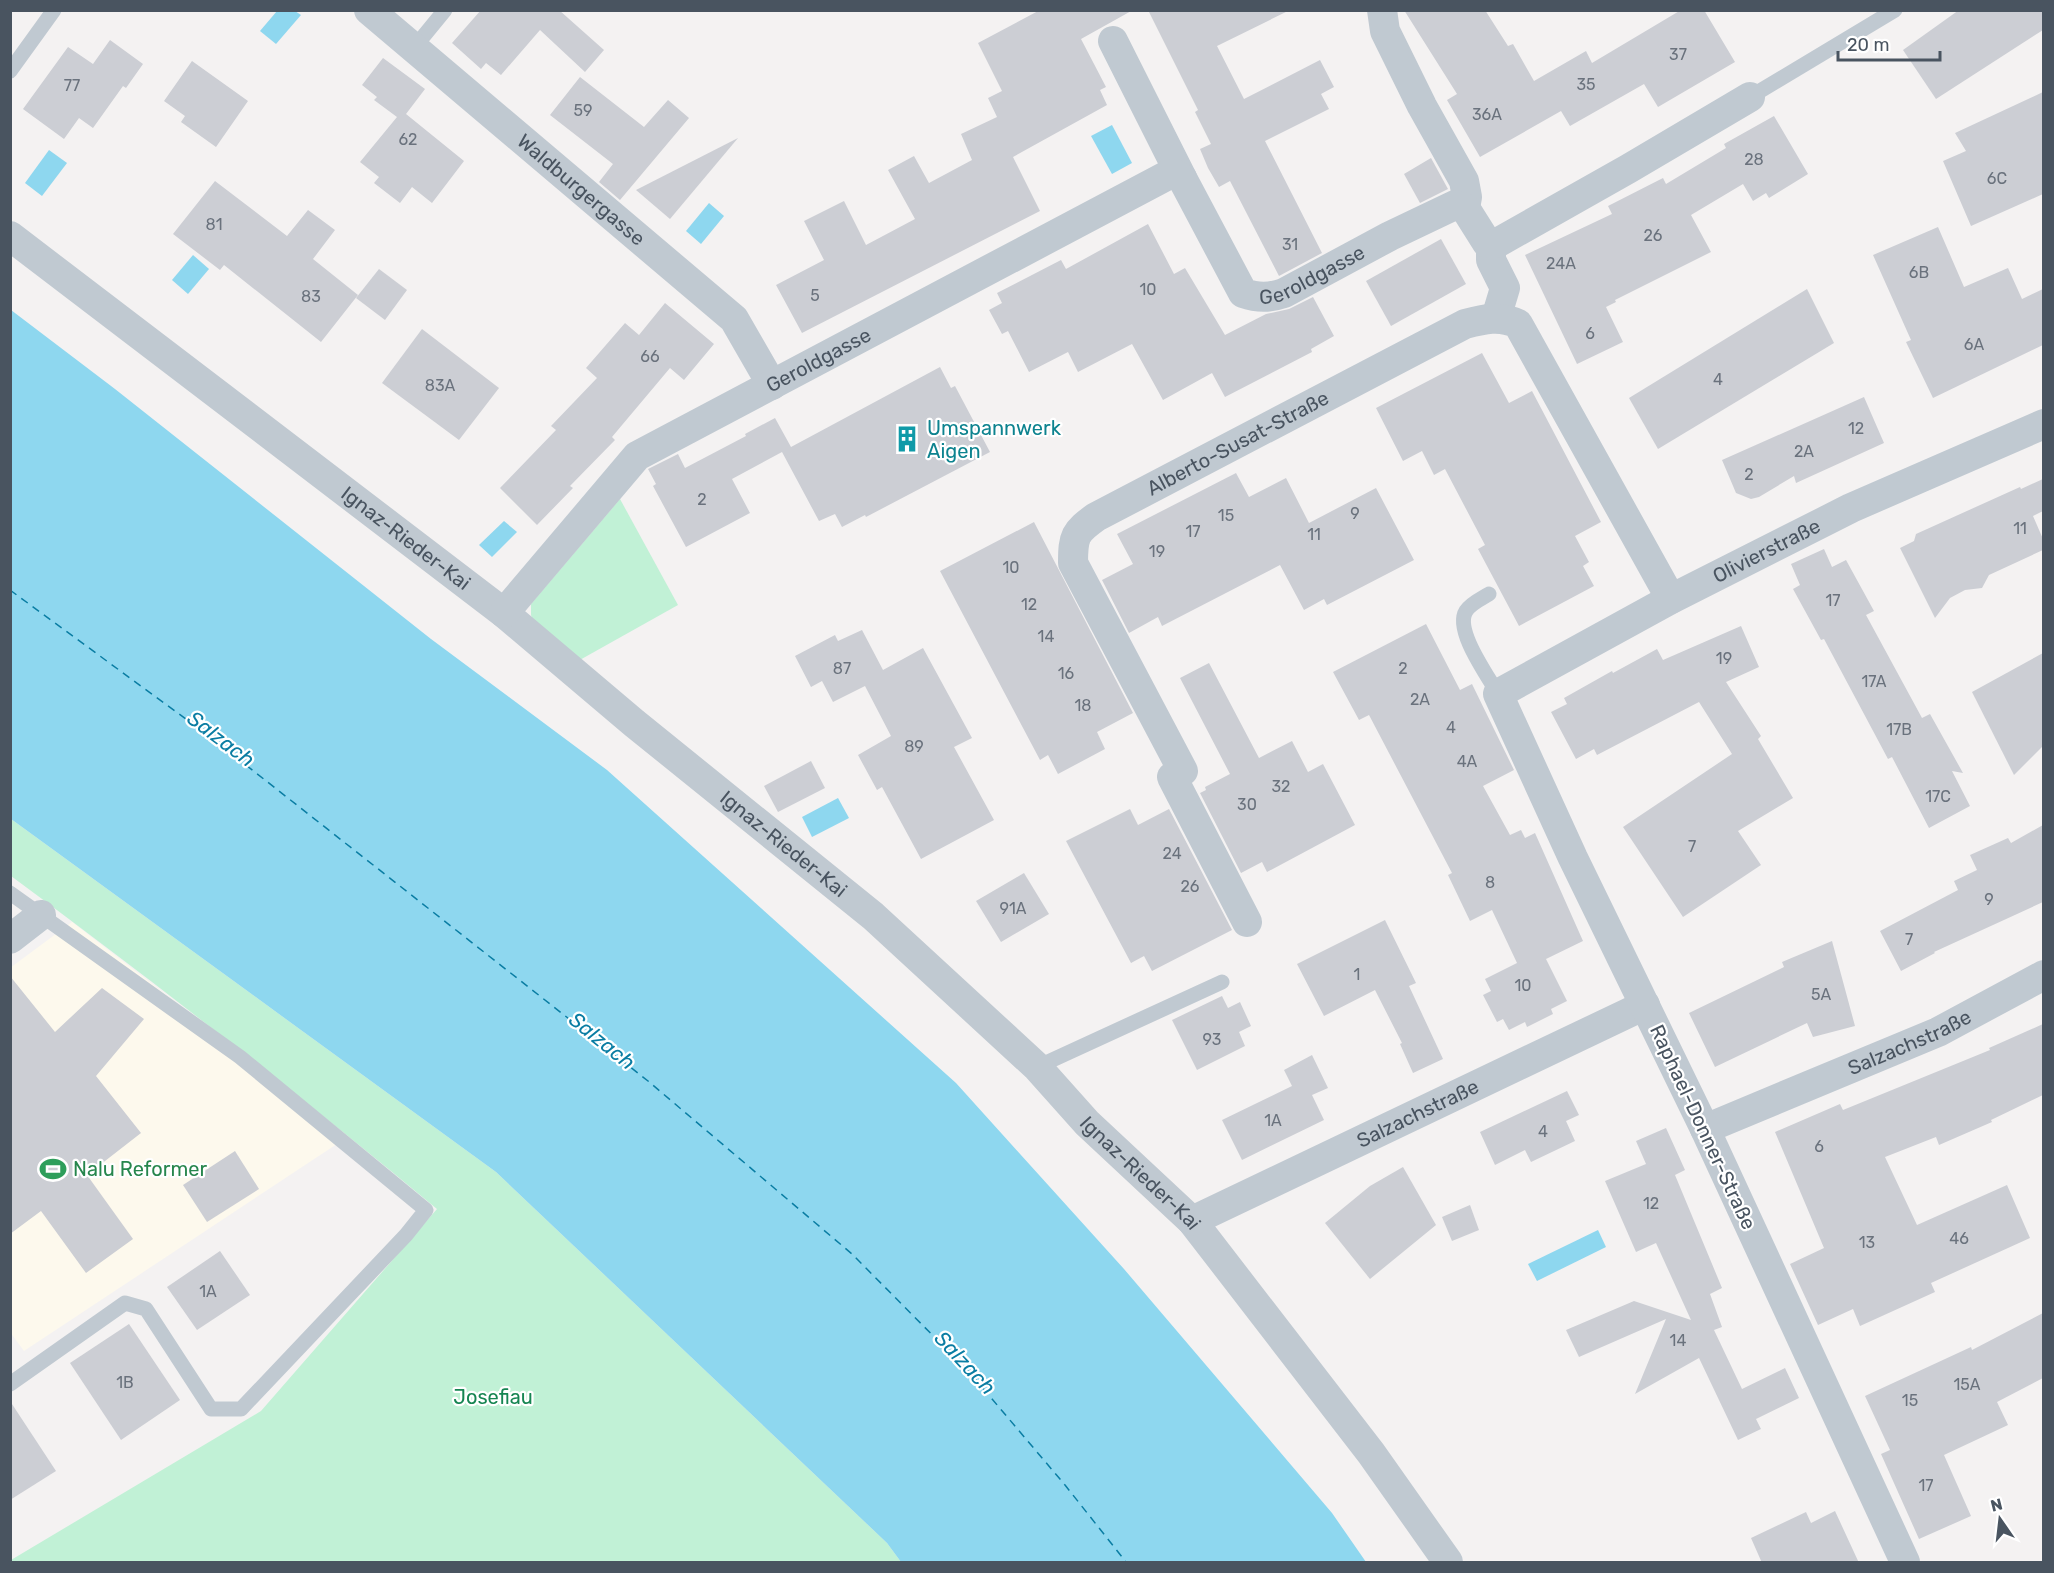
<svg xmlns="http://www.w3.org/2000/svg" width="2054" height="1573" font-family="Rubik,sans-serif">
<rect width="100%" height="100%" fill="#f4f2f2"/>
<!-- commercial -->
<polygon fill="#fdf9ed" points="72,922 349,1136 24,1351 10,1332 10,968"/>
<!-- green -->
<g fill="#c1f1d6">
<polygon points="620,499 678,605 578,661 534,625 531,615 531,604"/>
<path d="M11,819l485,353 391,371 14,19h-890v-2l250,-149 176,-202c-139,-115 -281,-226 -426,-333z"/>
</g>
<!-- water -->
<g fill="#8ed7ef">
<polygon points="277,11 295,11 301,15 276,44 260,31"/>
<polygon points="1112,125 1132,163 1112,174 1091,136"/>
<polygon points="49,150 67,163 42,196 25,183"/>
<polygon points="709,203 724,216 701,244 686,231"/>
<polygon points="193,255 209,269 188,294 172,280"/>
<polygon points="11,310 115,389 431,639 607,770 956,1083 1124,1269 1332,1513 1366,1562 901,1562 887,1543 496,1172 11,819"/>
<polygon points="504,521 517,532 492,557 479,545"/>
<polygon points="838,798 849,818 812,837 802,817"/>
<polygon points="1598,1230 1606,1247 1537,1281 1528,1264"/>
</g>
<g fill="none" stroke-linecap="round" stroke-linejoin="round">
<!-- ferry -->
<polyline stroke="#0a7da3" stroke-width="1.5" stroke-dasharray="8 6" stroke-linecap="butt" points="10,590 209,736 648,1081 852,1254 970,1373 1065,1485 1126,1562"/>
</g>
<!-- building -->
<g fill="#ccced4">
<polygon points="481,10 559,10 604,50 585,72 540,30 501,75 486,63 481,69 452,43"/>
<polygon points="1040,10 1133,10 1081,39 1106,87 1100,90 1107,105 1013,157 1040,211 802,333 776,285 824,260 804,221 844,201 866,245 915,219 888,170 914,156 929,183 972,160 961,134 997,117 988,98 1002,91 978,43"/>
<polygon points="1148,10 1290,10 1217,46 1244,99 1320,60 1334,87 1321,94 1329,109 1265,141 1322,253 1279,276 1230,181 1219,187 1208,168 1200,149 1211,144 1195,112 1198,110"/>
<polygon points="1404,10 1485,10 1508,46 1513,44 1534,81 1586,51 1592,63 1681,10 1704,10 1735,62 1658,107 1644,84 1570,126 1561,111 1480,157 1447,100 1457,94"/>
<polygon points="1959,10 2043,10 2043,30 1936,99 1903,50"/>
<polygon points="110,40 143,64 126,88 123,86 93,128 79,118 64,139 23,109 68,47 93,64"/>
<polygon points="383,58 425,89 406,114 464,161 432,203 412,187 400,203 374,183 379,177 360,162 397,117 374,100 377,97 362,85"/>
<polygon points="192,61 248,101 216,147 181,122 185,116 164,101"/>
<polygon points="580,77 644,127 668,100 689,118 620,200 599,182 613,164 550,115"/>
<polygon points="2043,92 2043,194 1971,226 1943,161 1966,151 1955,133"/>
<polygon points="1774,116 1808,174 1769,198 1766,193 1753,201 1743,184 1691,215 1711,252 1615,300 1616,302 1606,307 1623,342 1577,364 1525,255 1612,214 1608,206 1663,178 1666,184 1726,148 1724,144"/>
<polygon points="738,138 670,219 636,190"/>
<polygon points="1431,158 1448,189 1420,203 1404,174"/>
<polygon points="215,181 287,236 308,210 335,230 313,259 358,295 321,342 224,265 220,270 173,234"/>
<polygon points="1148,224 1174,274 1185,268 1225,335 1266,314 1289,309 1313,297 1334,336 1311,349 1312,352 1225,397 1212,373 1163,400 1132,344 1078,372 1068,352 1029,372 1008,331 1002,334 989,310 1002,303 997,293 1061,260 1066,269"/>
<polygon points="1938,227 1964,287 2008,268 2022,299 2043,289 2043,345 1933,398 1906,342 1911,340 1873,255"/>
<polygon points="1441,239 1466,284 1391,326 1366,281"/>
<polygon points="379,269 407,290 385,320 356,298"/>
<polygon points="1807,289 1834,343 1658,449 1629,398"/>
<polygon points="665,303 714,344 684,380 670,368 612,437 615,440 570,486 573,488 537,525 500,488 556,430 551,426 597,378 586,368 625,323 639,335"/>
<polygon points="422,329 499,388 459,440 382,383"/>
<polygon points="1482,353 1509,403 1532,391 1601,522 1575,536 1589,562 1583,566 1594,586 1519,626 1478,549 1485,545 1445,469 1434,475 1422,451 1403,461 1376,408"/>
<polygon points="940,367 951,388 955,386 990,452 866,517 865,515 842,527 835,514 819,521 782,452 732,479 750,513 686,547 653,486 656,484 648,469 678,454 685,468 746,436 745,434 775,418 791,447"/>
<polygon points="1864,397 1884,443 1796,483 1794,476 1759,497 1751,499 1736,493 1722,460"/>
<polygon points="1236,473 1249,497 1286,478 1309,523 1376,488 1414,560 1327,605 1324,599 1304,610 1280,565 1162,626 1158,617 1129,633 1102,580 1133,564 1117,534"/>
<polygon points="2043,479 2043,511 2033,516 2043,539 2043,550 1989,575 1982,588 1965,590 1950,598 1935,618 1900,548 1914,541 1916,534 2020,487 2021,489"/>
<polygon points="1034,522 1133,713 1097,732 1105,749 1058,774 1048,755 1040,760 940,571"/>
<polygon points="1824,549 1832,567 1846,560 1874,611 1866,615 1922,718 1930,714 1963,773 1952,771 1970,806 1929,828 1892,757 1888,759 1824,639 1821,640 1793,589 1800,585 1791,564"/>
<polygon points="1426,624 1460,690 1472,684 1514,770 1483,786 1510,835 1521,830 1525,838 1535,833 1583,941 1546,959 1567,1001 1551,1009 1553,1014 1527,1027 1525,1022 1509,1030 1503,1019 1497,1022 1483,995 1491,991 1485,979 1517,963 1492,910 1470,921 1448,875 1452,873 1369,715 1359,720 1333,672"/>
<polygon points="1741,626 1759,667 1726,682 1761,736 1758,739 1793,798 1738,831 1761,865 1683,917 1623,827 1732,754 1699,702 1597,755 1594,749 1576,759 1551,712 1567,704 1564,698 1612,671 1613,673 1657,649 1663,660"/>
<polygon points="862,630 883,670 923,648 972,738 954,747 994,820 921,859 882,787 877,790 858,755 891,736 865,686 833,702 822,681 811,687 795,656 835,635 838,641"/>
<polygon points="2043,653 2043,746 2014,775 1972,692"/>
<polygon points="1209,663 1259,758 1292,741 1308,772 1323,764 1355,825 1267,872 1262,862 1241,873 1200,793 1206,790 1205,787 1230,774 1180,678"/>
<polygon points="811,761 825,788 778,812 764,786"/>
<polygon points="1130,809 1138,825 1169,809 1232,930 1152,971 1144,956 1131,963 1066,841"/>
<polygon points="2043,825 2043,902 1934,952 1935,953 1901,971 1880,931 1958,890 1954,881 1977,870 1970,855 2008,838 2011,843"/>
<polygon points="1024,873 1049,914 1001,942 976,901"/>
<polygon points="1385,920 1416,983 1409,986 1443,1059 1413,1073 1400,1044 1402,1043 1375,990 1324,1016 1297,964"/>
<polygon points="1832,941 1855,1026 1813,1037 1807,1023 1715,1067 1689,1013 1784,967 1782,962"/>
<polygon points="10,976 55,1032 102,988 144,1019 96,1076 141,1133 87,1175 133,1239 86,1273 41,1211 10,1234"/>
<polygon points="1222,996 1228,1008 1240,1002 1251,1026 1239,1032 1245,1046 1197,1070 1172,1020"/>
<polygon points="2043,1024 2043,1095 1991,1120 1992,1122 1939,1145 1936,1137 1885,1157 1917,1225 2007,1185 2030,1238 1931,1283 1935,1292 1860,1326 1853,1309 1818,1325 1790,1264 1824,1248 1775,1132 1840,1104 1843,1110 1990,1050 1989,1048"/>
<polygon points="1312,1055 1328,1088 1312,1095 1324,1120 1242,1160 1222,1120 1292,1086 1284,1070"/>
<polygon points="1567,1091 1579,1115 1566,1121 1575,1141 1531,1162 1525,1150 1495,1165 1480,1132"/>
<polygon points="1666,1128 1685,1170 1675,1175 1722,1288 1710,1294 1722,1327 1714,1330 1742,1389 1785,1368 1799,1398 1756,1419 1761,1429 1738,1440 1699,1358 1635,1394 1666,1319 1579,1357 1566,1330 1634,1301 1691,1320 1656,1243 1636,1252 1605,1181 1646,1164 1636,1141"/>
<polygon points="235,1151 259,1189 207,1222 183,1185"/>
<polygon points="1403,1167 1436,1225 1370,1279 1325,1223 1370,1186"/>
<polygon points="1470,1205 1479,1230 1452,1241 1442,1217"/>
<polygon points="220,1251 250,1295 197,1330 167,1287"/>
<polygon points="2043,1313 2043,1378 1997,1402 2008,1425 1944,1455 1971,1516 1919,1539 1881,1454 1890,1450 1865,1396 1971,1347 1972,1350"/>
<polygon points="129,1324 180,1400 121,1440 70,1363"/>
<polygon points="10,1401 56,1471 10,1500"/>
<polygon points="1835,1511 1859,1563 1762,1563 1751,1538 1806,1512 1811,1523"/>
</g>
<g fill="none" stroke-linecap="round" stroke-linejoin="round">
<!-- service -->
<g stroke="#c0c9d1" stroke-width="15">
<polyline points="413,49 445,10"/>
<polyline points="10,71 54,10"/>
<polyline points="1750,97 1895,10"/>
<path d="M1489,594c-8,5 -18,9 -23,17 -12,19 22,65 32,83"/>
<polyline points="10,893 240,1057 426,1210 406,1235 241,1409 211,1409 146,1309 125,1303 10,1384"/>
<polyline points="1037,1067 1222,982"/>
</g>
<!-- minor -->
<g stroke="#c0c9d1" stroke-width="30">
<path id="s1" d="M369,10l365,309 38,66"/>
<polyline points="1382,10 1385,31 1422,106 1464,181 1467,197 1465,208"/>
<polyline points="1113,41 1182,178"/>
<path id="s2" d="M10,236l494,377 130,110 239,193 164,151 50,56 105,98 179,232 77,109"/>
<polyline points="1491,244 1491,260 1505,288 1496,318"/>
<path id="s3" d="M504,613l133,-157 531,-281 7,-1 7,4 61,115c15,5 26,5 41,0l106,-57 65,-31 10,3 22,35h10l131,-74 122,-72"/>
<path id="s4" d="M1247,922l-75,-145 11,-6 -110,-208c0,-27 2,-31 23,-46l369,-193c19,-5 35,-9 53,0l153,275"/>
<polyline points="10,939 41,915"/>
<path id="s5" d="M1705,1129l233,-97 106,-57"/>
<path id="s6" d="M1192,1221l453,-216"/>
<path id="s7" d="M1905,1562l-200,-433 -132,-271 -75,-164 173,-95 180,-91 193,-84"/>
</g>
</g>
<!-- icons -->
<defs>
<g id="building-bare" transform="scale(2.07)"><path d="M-4-6H4V6H1V3H-1V6H-4ZM-2.5-4.3h1.7v1.8h-1.7ZM.8-4.3h1.7v1.8H.8ZM-2.5-1h1.7V.8h-1.7ZM.8-1h1.7V.8H.8Z" fill="#0f9aa8" stroke="#fff" stroke-width="2.5" paint-order="stroke"/></g>
<g id="stadium-bare" transform="scale(2.07)"><path d="M0-5a6.5 5 0 1 0 0 10a6.5 5 0 1 0 0-10ZM-3.5-1.8h7v3.6h-7Z" fill="#2e9e5b" stroke="#fff" stroke-width="2.5" paint-order="stroke"/></g>
</defs>
<g fill-rule="evenodd">
<use href="#building-bare" x="907" y="439"/>
<use href="#stadium-bare" x="53" y="1169"/>
</g>
<g text-anchor="middle" stroke-width="4.5" stroke-linejoin="round" paint-order="stroke">
<!-- number labels -->
<g font-size="16" fill="#6a727d">
<text x="1678" y="60">37</text>
<text x="1586" y="90">35</text>
<text x="72" y="91">77</text>
<text x="583" y="116">59</text>
<text x="1487" y="120">36A</text>
<text x="408" y="145">62</text>
<text x="1754" y="165">28</text>
<text x="1997" y="184">6C</text>
<text x="214" y="230">81</text>
<text x="1653" y="241">26</text>
<text x="1290" y="250">31</text>
<text x="1561" y="269">24A</text>
<text x="1919" y="278">6B</text>
<text x="1148" y="295">10</text>
<text x="815" y="301">5</text>
<text x="311" y="302">83</text>
<text x="1590" y="339">6</text>
<text x="1974" y="350">6A</text>
<text x="650" y="362">66</text>
<text x="1718" y="385">4</text>
<text x="440" y="391">83A</text>
<text x="1856" y="434">12</text>
<text x="1804" y="457">2A</text>
<text x="1749" y="480">2</text>
<text x="702" y="505">2</text>
<text x="1355" y="519">9</text>
<text x="1226" y="521">15</text>
<text x="2020" y="534">11</text>
<text x="1193" y="537">17</text>
<text x="1314" y="540">11</text>
<text x="1157" y="557">19</text>
<text x="1011" y="573">10</text>
<text x="1833" y="606">17</text>
<text x="1029" y="610">12</text>
<text x="1046" y="642">14</text>
<text x="1724" y="664">19</text>
<text x="842" y="674">87</text>
<text x="1403" y="674">2</text>
<text x="1066" y="679">16</text>
<text x="1874" y="687">17A</text>
<text x="1420" y="705">2A</text>
<text x="1083" y="711">18</text>
<text x="1451" y="733">4</text>
<text x="1899" y="735">17B</text>
<text x="914" y="752">89</text>
<text x="1467" y="767">4A</text>
<text x="1281" y="792">32</text>
<text x="1938" y="802">17C</text>
<text x="1247" y="810">30</text>
<text x="1692" y="852">7</text>
<text x="1172" y="859">24</text>
<text x="1490" y="888">8</text>
<text x="1190" y="892">26</text>
<text x="1989" y="905">9</text>
<text x="1013" y="914">91A</text>
<text x="1909" y="945">7</text>
<text x="1357" y="980">1</text>
<text x="1523" y="991">10</text>
<text x="1821" y="1000">5A</text>
<text x="1212" y="1045">93</text>
<text x="1273" y="1126">1A</text>
<text x="1543" y="1137">4</text>
<text x="1819" y="1152">6</text>
<text x="1651" y="1209">12</text>
<text x="1959" y="1244">46</text>
<text x="1867" y="1248">13</text>
<text x="208" y="1297">1A</text>
<text x="1678" y="1346">14</text>
<text x="125" y="1388">1B</text>
<text x="1967" y="1390">15A</text>
<text x="1910" y="1406">15</text>
<text x="1926" y="1491">17</text>
</g>
<!-- street labels -->
<g font-size="20" fill="#495460" stroke="#fff">
<text dy="7" stroke="none"><textPath href="#s1" startOffset="278">Waldburgergasse</textPath></text>
<text dy="7" stroke="none"><textPath href="#s3" startOffset="1026">Geroldgasse</textPath></text>
<text dy="7" stroke="none"><textPath href="#s3" startOffset="411">Geroldgasse</textPath></text>
<text dy="7" stroke="none"><textPath href="#s4" startOffset="626">Alberto-Susat-Straße</textPath></text>
<text dy="7" stroke="none"><textPath href="#s2" startOffset="498">Ignaz-Rieder-Kai</textPath></text>
<text dy="7" stroke="none"><textPath href="#s7" startOffset="1263">Olivierstraße</textPath></text>
<text dy="7" stroke="none"><textPath href="#s2" startOffset="984">Ignaz-Rieder-Kai</textPath></text>
<text dy="7" stroke="none"><textPath href="#s5" startOffset="222">Salzachstraße</textPath></text>
<text dy="7" stroke="none"><textPath href="#s6" startOffset="250">Salzachstraße</textPath></text>
<text transform="translate(1703 1127) rotate(65)" y="7">Raphael-Donner-Straße</text>
<text dy="7" stroke="none"><textPath href="#s2" startOffset="1470">Ignaz-Rieder-Kai</textPath></text>
</g>
<!-- culture labels -->
<g font-size="20" fill="#0d838f" stroke="#fff" text-anchor="start">
<text x="927" y="435">Umspannwerk<tspan x="927" dy="23">Aigen</tspan></text>
</g>
<!-- leisure labels -->
<g font-size="20" fill="#27864d" stroke="#fff" text-anchor="start">
<text x="73" y="1176">Nalu Reformer</text>
</g>
<!-- park labels -->
<g font-size="20" fill="#168552" stroke="#fff">
<text x="493" y="1404">Josefiau</text>
</g>
<!-- water labels -->
<g font-size="21" font-style="italic" fill="#0a7da3" stroke="#fff">
<text transform="translate(221 739) rotate(37)" y="7">Salzach</text>
<text transform="translate(602 1041) rotate(39)" y="7">Salzach</text>
<text transform="translate(965 1363) rotate(47)" y="7">Salzach</text>
</g>
</g>
<!-- border -->
<rect width="2054" height="1573" fill="none" stroke="#495460" stroke-width="24"/>
<!-- north arrow -->
<g transform="translate(2000 1519) rotate(346)" stroke="#ffffff" stroke-width="4.5" paint-order="stroke">
<path d="M0-4.5L10 22L0 15L-10 22Z" fill="#495460"/>
<text y="-9" font-size="16" font-weight="bold" text-anchor="middle" fill="#495460">N</text>
</g>
<!-- scale -->
<path d="M1838 51v9h102v-9" fill="none" stroke="#495460" stroke-width="3"/>
<text x="1847" y="51" font-size="18" fill="#495460" stroke="#ffffff" stroke-width="4.5" paint-order="stroke">20 m</text>
</svg>
